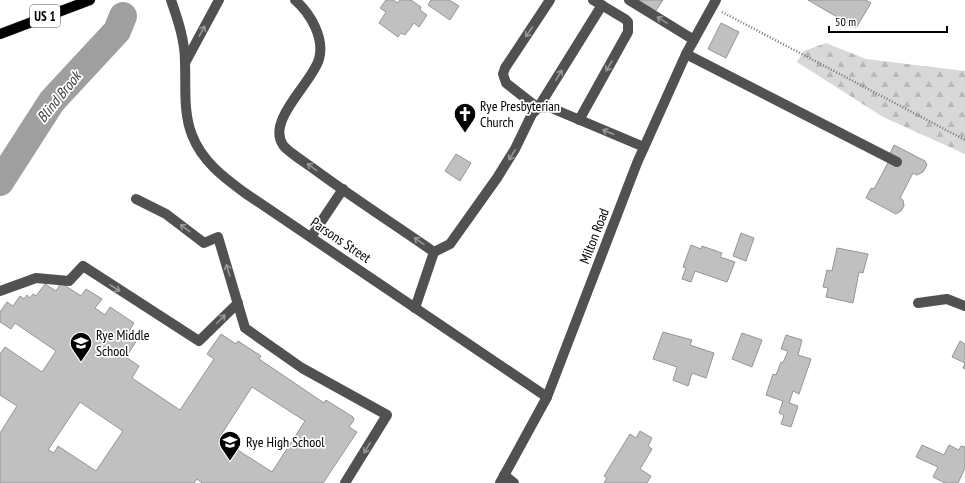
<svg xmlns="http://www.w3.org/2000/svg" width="965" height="483" font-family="'PT Sans Narrow',sans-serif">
<defs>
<pattern id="forest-firs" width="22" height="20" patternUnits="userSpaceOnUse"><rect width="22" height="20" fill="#d8d8d8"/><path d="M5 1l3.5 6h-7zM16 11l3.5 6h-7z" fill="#b8b8b8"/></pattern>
</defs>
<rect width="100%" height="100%" fill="#fff"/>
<!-- forest -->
<polygon fill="url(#forest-firs)" points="826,43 866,59 965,71 965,154 883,117 797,62 804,51"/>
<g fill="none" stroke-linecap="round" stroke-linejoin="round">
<!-- river -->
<polyline stroke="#9f9f9f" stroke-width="28" points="0,182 52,101 117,31 123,16"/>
</g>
<!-- building -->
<g fill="#c0c0c0" stroke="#959595" fill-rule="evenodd">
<polygon points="386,0 393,0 398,3 400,0 411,0 421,7 420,10 427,15 419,27 414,23 405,35 401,33 398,37 379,23 386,12 380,8"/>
<polygon points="431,0 449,0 459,6 450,20 428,5"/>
<polygon points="636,0 663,0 655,12"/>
<polygon points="808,0 866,0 871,3 856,28"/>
<polygon points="721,23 739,32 726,58 708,49"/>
<polygon points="894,145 925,161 927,165 923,172 917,175 913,173 900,198 903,200 904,206 901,211 896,214 866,198 871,188 874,189 890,159 888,158"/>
<polygon points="456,154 471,163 460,181 445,171"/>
<polygon points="741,233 754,238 746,261 733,256"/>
<polygon points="691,245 701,249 702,246 722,253 720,257 735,262 727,282 695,271 691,282 682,279 686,268 683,267"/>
<polygon points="837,248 868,254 863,273 859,272 853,303 826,297 828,288 823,287 827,270 832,271"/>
<path d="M61,283l20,13 5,-7 16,10 -7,9 10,7 5,-8 24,16 -5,8 10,6 -13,20 13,9 -7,12 48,32 34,-51 -7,-5 14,-20 15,10 2,-3 23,15 -2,3 65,44 2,-3 27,17 1,3 -5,7 8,5 -34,51h-121l-5,-4 -3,4h-194v-50l17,-27 -17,-11v-41l5,-7 37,25 14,-21 -41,-28 -4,6 -11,-7v-10l7,-10 6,4 7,-10 4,3 3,-4 3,3 3,-4 3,2 9,-12 11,7zM252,387l53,34 -33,51 -53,-34zM80,402l43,29 -27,40 -38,-25 -4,7 -6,-3z"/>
<polygon points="663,332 692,340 690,345 714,353 706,378 692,373 688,386 673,380 677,367 653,359"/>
<polygon points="742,333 762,340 752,367 732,359"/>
<polygon points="786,335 802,340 798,355 811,359 799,394 793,391 789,403 798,406 791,427 781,424 784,415 779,413 783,401 766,395 773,374 776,375 781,362 783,363 788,351 781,349"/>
<polygon points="960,341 965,344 965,369 963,368 965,363 952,357"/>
<polygon points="640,431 652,438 648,446 652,449 640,469 651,476 647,483 604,483 607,478 604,476 630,434 636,438"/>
<polygon points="922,445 944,455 949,445 959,450 961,446 965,447 965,468 958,483 945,483 933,477 938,467 916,457"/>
</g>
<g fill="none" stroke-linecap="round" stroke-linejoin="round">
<!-- major casing -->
<g stroke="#dbdbdb" stroke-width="11">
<polyline id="major" points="0,34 90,0"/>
</g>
<!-- path -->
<polyline stroke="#737373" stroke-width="2.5" stroke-dasharray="1 2" stroke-linecap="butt" points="722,12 965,140"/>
<!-- minor -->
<g stroke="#515151" stroke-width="10">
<path d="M171,0c7,20 14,41 14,62 1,25 -2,50 7,73 10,26 31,42 53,58l302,204"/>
<path d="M295,0c15,13 30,38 24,59 -6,23 -53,61 -36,86 5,7 23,18 31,24 39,29 80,55 120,83l16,-8 47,-66 18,-29 17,-35 6,-6 11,-1 95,40"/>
<polyline points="550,0 505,68 503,74 506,83 538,108 602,5"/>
<polyline points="629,0 694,40"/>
<polyline points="686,54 897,162"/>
<polyline points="185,63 219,0"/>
<polyline points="579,120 628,32 628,22 625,19 593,0"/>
<polyline points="136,199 166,214 204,243 218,237 245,328 302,368 387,415 345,483"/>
<polyline points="311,237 343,189"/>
<polyline points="0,291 36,278 69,281 83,266 199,341 238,303"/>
<polyline points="918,303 947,299 965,306"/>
<polyline points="415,308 434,252"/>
<polyline points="504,475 514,483"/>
<polyline points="500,483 547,397 637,163 686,54 716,0"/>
</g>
<!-- major -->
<use href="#major" stroke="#000" stroke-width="10"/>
</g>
<!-- one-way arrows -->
<defs><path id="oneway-shaft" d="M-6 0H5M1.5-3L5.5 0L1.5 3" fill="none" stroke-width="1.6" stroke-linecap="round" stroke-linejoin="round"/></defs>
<g stroke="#979797">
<use href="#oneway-shaft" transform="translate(662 20) rotate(-148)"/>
<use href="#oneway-shaft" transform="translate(202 31) rotate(-62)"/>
<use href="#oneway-shaft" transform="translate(529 32) rotate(124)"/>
<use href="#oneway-shaft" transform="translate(609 66) rotate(120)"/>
<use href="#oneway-shaft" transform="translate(559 75) rotate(-58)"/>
<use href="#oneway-shaft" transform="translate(608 132) rotate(-157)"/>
<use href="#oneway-shaft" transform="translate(512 155) rotate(122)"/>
<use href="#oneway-shaft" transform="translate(312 167) rotate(-144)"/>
<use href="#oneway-shaft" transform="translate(185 228) rotate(-143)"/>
<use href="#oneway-shaft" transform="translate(419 241) rotate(-145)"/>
<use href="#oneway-shaft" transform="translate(228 270) rotate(-107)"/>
<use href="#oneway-shaft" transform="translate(115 288) rotate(33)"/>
<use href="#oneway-shaft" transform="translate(221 319) rotate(-45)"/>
<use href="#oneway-shaft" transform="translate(367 448) rotate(122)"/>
</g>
<!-- icons -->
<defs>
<g id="church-pin" transform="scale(1.15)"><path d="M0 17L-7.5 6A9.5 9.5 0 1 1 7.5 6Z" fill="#000" stroke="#fff"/><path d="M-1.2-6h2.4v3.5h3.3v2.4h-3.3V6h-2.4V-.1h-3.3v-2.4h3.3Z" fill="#fff"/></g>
<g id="school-pin" transform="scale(1.15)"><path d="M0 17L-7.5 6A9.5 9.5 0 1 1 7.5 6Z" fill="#000" stroke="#fff"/><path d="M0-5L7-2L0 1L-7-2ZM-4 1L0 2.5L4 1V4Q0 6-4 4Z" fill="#fff"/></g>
</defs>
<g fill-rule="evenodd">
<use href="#church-pin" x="465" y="114"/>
<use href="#school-pin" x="81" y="343"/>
<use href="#school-pin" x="230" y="442"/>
</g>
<g text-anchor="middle" stroke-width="3.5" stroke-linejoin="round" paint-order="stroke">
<!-- shield labels -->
<rect fill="#fff" stroke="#4c4c4c" stroke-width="1" x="30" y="5" width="30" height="22" rx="3"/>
<g font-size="13" font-weight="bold" fill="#000">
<text x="45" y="21">US 1</text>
</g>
<!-- poi labels -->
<g font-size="14" fill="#000" stroke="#fff" text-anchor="start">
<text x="480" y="111">Rye Presbyterian<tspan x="480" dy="16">Church</tspan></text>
<text x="96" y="340">Rye Middle<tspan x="96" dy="16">School</tspan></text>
<text x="246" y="447">Rye High School</text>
</g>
<!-- street labels -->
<g font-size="14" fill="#000" stroke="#fff">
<text transform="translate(594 236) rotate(-69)" y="5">Milton Road</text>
<text transform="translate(341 240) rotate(34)" y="5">Parsons Street</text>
</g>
<!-- water labels -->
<g font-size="15" font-style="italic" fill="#404040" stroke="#fff">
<text transform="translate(59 97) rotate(-51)" y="5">Blind Brook</text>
</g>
</g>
<!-- scale -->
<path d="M829 26v6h118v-6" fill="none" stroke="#000000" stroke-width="2"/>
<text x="835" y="26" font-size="12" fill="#000000" stroke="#ffffff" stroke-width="3" paint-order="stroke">50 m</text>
</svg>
